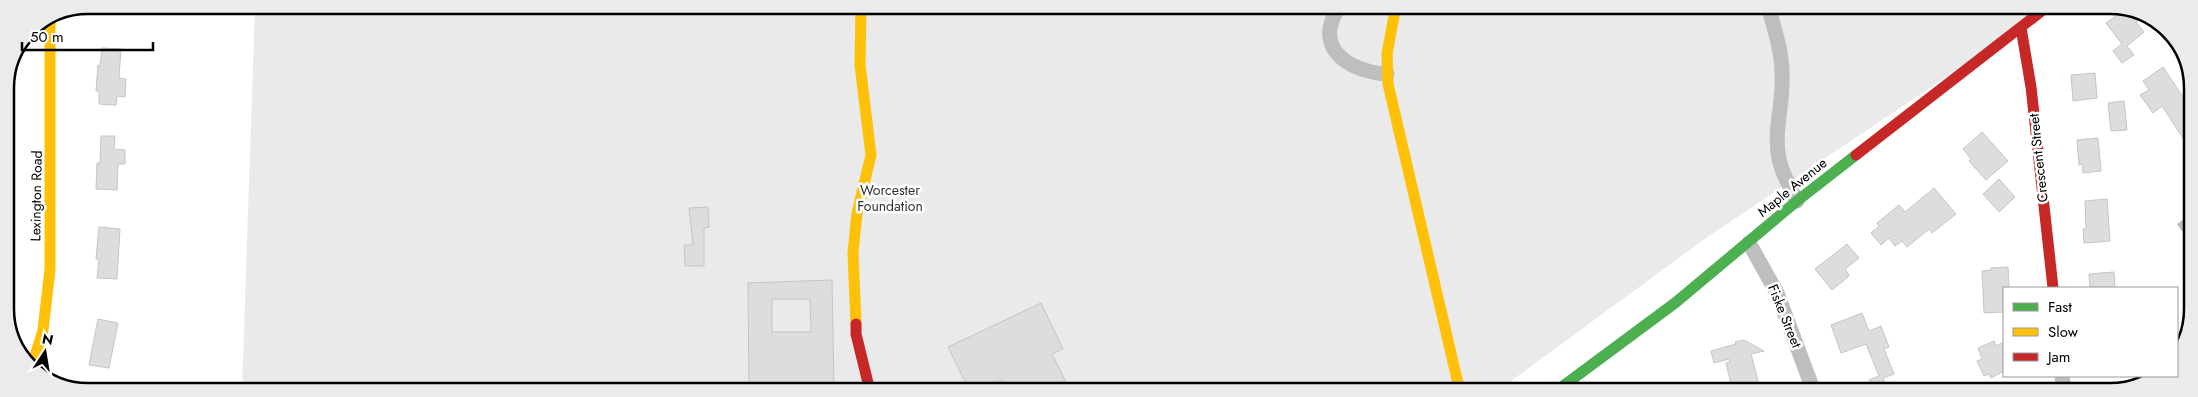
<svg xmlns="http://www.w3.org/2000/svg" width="2198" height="397" font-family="Jost,sans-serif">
<rect width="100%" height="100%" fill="#fff"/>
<!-- green -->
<polygon fill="#eaeaea" points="255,5 2037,6 1997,43 1706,238 1496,392 242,391"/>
<!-- water -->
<polygon fill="#bcbcbc" points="2192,213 2192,229 2184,234 2177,224"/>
<!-- building -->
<g fill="#ddd" stroke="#c5c5c5" fill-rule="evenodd">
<polygon points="2127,8 2143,16 2136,22 2144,32 2127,46 2134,55 2122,63 2113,51 2122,44 2106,23"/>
<polygon points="102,48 121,49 119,78 126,79 125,97 117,96 116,105 99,104 99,91 96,91 98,65 100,66"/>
<polygon points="2163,67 2191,109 2192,152 2162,106 2153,113 2140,95 2149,90 2143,81"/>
<polygon points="2095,73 2097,98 2073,101 2071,75"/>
<polygon points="2124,101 2127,130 2111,131 2108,103"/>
<polygon points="1982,132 2008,161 1986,180 1969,161 1971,159 1963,149"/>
<polygon points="101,136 115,136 114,149 125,150 125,164 118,164 117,190 96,189 97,163 100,163"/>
<polygon points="2098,138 2101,171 2083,173 2082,164 2079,165 2077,140"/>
<polygon points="1999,179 2015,197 1999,212 1983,194"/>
<polygon points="1934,188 1956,214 1932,233 1929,229 1907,247 1902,241 1895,246 1889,238 1881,245 1871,233 1879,226 1877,223 1899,205 1905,212"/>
<polygon points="2107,199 2110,241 2084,243 2083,229 2086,229 2085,201"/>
<polygon points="708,207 709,227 704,228 704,266 685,266 684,245 693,245 689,208"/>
<polygon points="99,227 120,229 117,279 97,278 99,259 96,259"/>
<polygon points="1847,244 1859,258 1845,269 1849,275 1848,277 1832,290 1815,269"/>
<polygon points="2008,267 2009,288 2004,288 2004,312 1984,313 1982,271 1991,270 1991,268"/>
<polygon points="2114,272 2115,288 2090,288 2089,274"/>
<path d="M832,280l2,111h-85l-1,-108zM772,299h38l1,33h-39z"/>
<polygon points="1041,303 1063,349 1052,354 1071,392 1006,392 1001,380 975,392 970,392 948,347"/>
<polygon points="1862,313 1869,331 1881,326 1889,347 1884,349 1894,374 1883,378 1888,392 1873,392 1869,380 1879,376 1866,344 1841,353 1831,325"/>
<polygon points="98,319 118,323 109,368 89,365"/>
<polygon points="1744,340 1764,351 1751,354 1759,385 1755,386 1757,392 1733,392 1726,363 1730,362 1729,359 1714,363 1711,351 1736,344 1735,342"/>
<polygon points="1994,341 1996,346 2004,342 2004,371 1991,378 1989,374 1984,376 1977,361 1982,359 1978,348"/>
</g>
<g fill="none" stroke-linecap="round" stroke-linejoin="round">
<!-- street -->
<g stroke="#bebebe" stroke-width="15">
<path d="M1341,5c-31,41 7,67 46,69"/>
<path d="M1768,6c6,22 14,44 14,68 2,28 -9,57 -3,85 3,15 11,28 18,42"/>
<polyline points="1749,243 1777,293 1814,392"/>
<polyline points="2062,376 2064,392"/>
</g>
<!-- fast -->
<polyline stroke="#4caf50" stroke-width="11" points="1555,392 1675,303 1797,201 1856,155"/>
<!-- slow -->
<g stroke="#ffc107" stroke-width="11">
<polyline points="1396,5 1387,54 1388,84 1460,392"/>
<polyline points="856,324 853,253 857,213 871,155 860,65 861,5"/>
<polyline points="31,369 43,330 50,269 50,21"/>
</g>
<!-- jam -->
<g stroke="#c62828" stroke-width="11">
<polyline points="2021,28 2031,87 2053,288"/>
<polyline points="1856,155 2048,6"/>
<polyline points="856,324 856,334 870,391"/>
</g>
</g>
<g text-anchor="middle" stroke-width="5" stroke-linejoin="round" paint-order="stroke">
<!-- street labels -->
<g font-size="14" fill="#000" stroke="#fff">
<text transform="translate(2038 158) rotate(-96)" y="5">Crescent Street</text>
<text transform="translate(1792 187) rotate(-39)" y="5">Maple Avenue</text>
<text transform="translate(36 196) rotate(-89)" y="5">Lexington Road</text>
<text transform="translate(1785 316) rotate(68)" y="5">Fiske Street</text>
</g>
<!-- park labels -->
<g font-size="14" fill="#303030" stroke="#fff">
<text x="890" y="195">Worcester<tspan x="890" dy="16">Foundation</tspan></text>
</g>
</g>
<!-- crop -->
<path d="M0 0H2198V397H0ZM88 14H2110A74 74 0 0 1 2184 88V309A74 74 0 0 1 2110 383H88A74 74 0 0 1 14 309V88A74 74 0 0 1 88 14Z" fill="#ebebeb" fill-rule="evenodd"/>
<path fill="none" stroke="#000" stroke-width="2.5" d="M88 14H2110A74 74 0 0 1 2184 88V309A74 74 0 0 1 2110 383H88A74 74 0 0 1 14 309V88A74 74 0 0 1 88 14Z"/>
<!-- legend -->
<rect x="2003" y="287" width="175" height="90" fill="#ffffff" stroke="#999999"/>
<rect x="2013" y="303" width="25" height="8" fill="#4caf50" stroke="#999999"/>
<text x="2048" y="312" font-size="15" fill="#000000">Fast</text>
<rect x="2013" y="328" width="25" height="8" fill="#ffc107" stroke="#999999"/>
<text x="2048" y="337" font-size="15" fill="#000000">Slow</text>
<rect x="2013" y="353" width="25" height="8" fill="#c62828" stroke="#999999"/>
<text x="2048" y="362" font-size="15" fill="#000000">Jam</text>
<!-- north arrow -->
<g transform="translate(45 352) rotate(12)" stroke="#ffffff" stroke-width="4" paint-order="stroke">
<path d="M0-4L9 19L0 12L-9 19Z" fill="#000000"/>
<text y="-8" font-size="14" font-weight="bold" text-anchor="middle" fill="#000000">N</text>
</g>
<!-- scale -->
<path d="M22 42v8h131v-8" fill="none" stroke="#000000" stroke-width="2.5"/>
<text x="30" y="42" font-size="15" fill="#000000" stroke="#ffffff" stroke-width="4" paint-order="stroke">50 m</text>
</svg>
